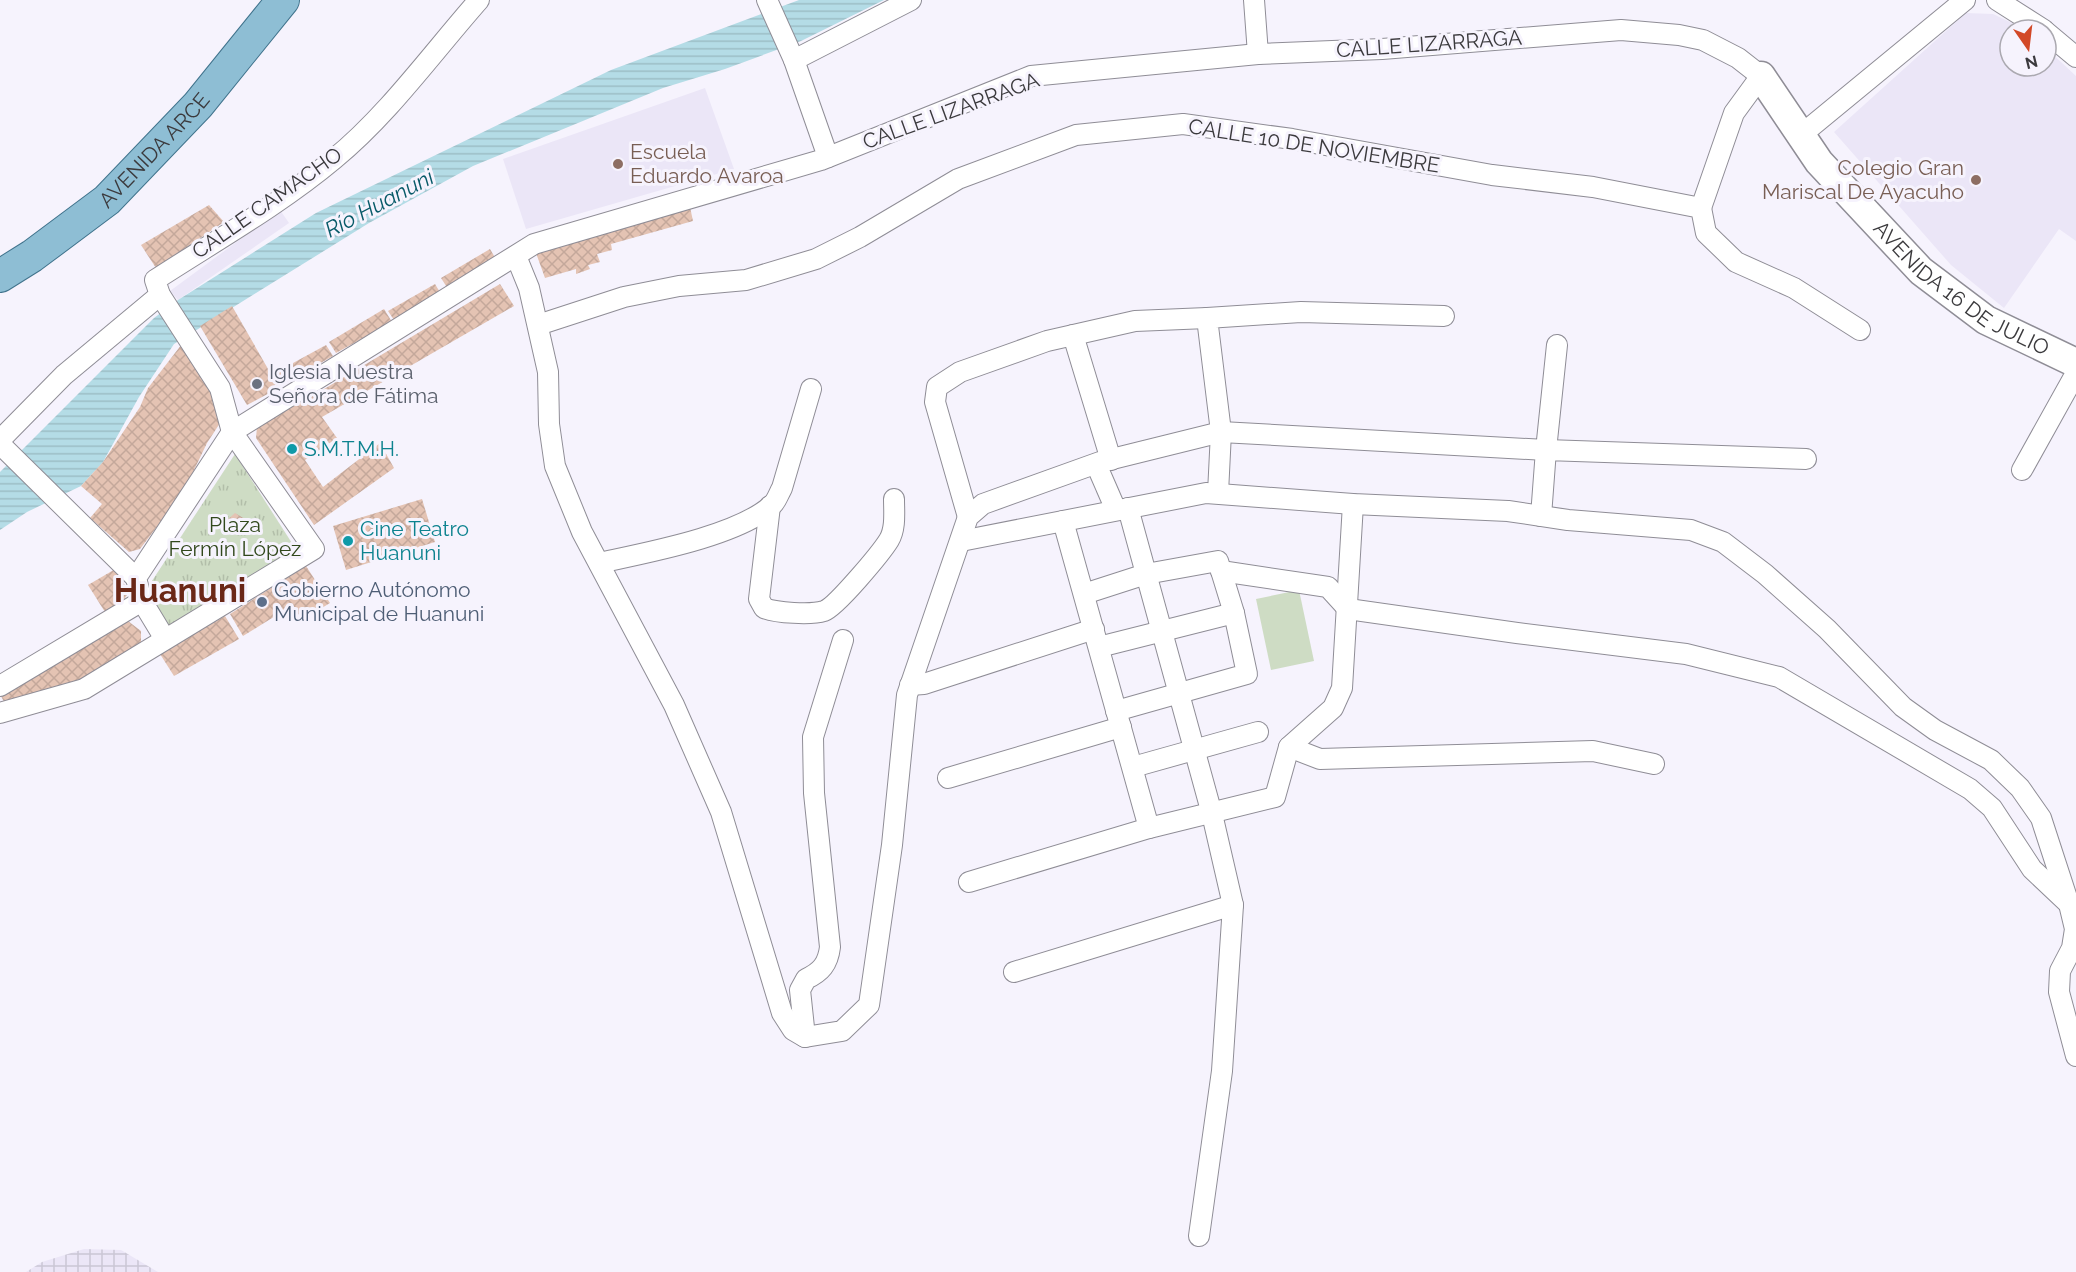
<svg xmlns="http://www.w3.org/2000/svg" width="2076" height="1272" font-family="Raleway,sans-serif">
<defs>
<pattern id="industrial-grid" width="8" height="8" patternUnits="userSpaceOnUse" patternTransform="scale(1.5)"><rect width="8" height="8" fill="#ebe6f7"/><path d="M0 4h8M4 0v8" fill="none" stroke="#cac6d5"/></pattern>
<pattern id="park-tufts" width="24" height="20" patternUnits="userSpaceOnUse" patternTransform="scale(1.5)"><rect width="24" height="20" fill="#cedcc4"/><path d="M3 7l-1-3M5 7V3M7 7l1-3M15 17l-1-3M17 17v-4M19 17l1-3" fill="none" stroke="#b2bea9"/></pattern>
<pattern id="water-rules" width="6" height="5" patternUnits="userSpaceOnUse" patternTransform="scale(1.5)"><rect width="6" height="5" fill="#b4dce6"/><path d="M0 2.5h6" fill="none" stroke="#9cbec6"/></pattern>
<pattern id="building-cross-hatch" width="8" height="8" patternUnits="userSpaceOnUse" patternTransform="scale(1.5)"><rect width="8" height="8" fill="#e4c3b3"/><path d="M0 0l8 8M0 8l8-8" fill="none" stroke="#c4a89b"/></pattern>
</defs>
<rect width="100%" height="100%" fill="#f6f3fd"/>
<!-- built -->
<g fill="#ebe6f7">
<polygon points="1966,13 1993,14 2027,30 2010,30 2010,66 2046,66 2046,48 2076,76 2076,241 2059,229 2004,308 1951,265 1834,132"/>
<polygon points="705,88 734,169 526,229 503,159"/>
<polygon points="280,210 289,223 178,300 170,291"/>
</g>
<!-- industrial -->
<polygon fill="url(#industrial-grid)" points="84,1249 121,1250 158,1272 26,1272 42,1262"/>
<!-- park -->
<polygon fill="url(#park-tufts)" points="235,454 297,551 167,629 149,596 150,584"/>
<!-- pitch -->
<polygon fill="#cedcc4" points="1299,590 1314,661 1271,670 1256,599"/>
<!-- water -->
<polygon fill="url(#water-rules)" points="799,0 884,0 801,41 725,69 663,88 473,166 369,223 174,344 139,397 103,462 81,486 27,512 0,530 0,472 154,318 178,300 316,213 611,70"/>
<!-- building -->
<g fill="url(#building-cross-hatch)">
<polygon points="209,205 224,222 156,268 141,245"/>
<polygon points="690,207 693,221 611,244 612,250 597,254 600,262 588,265 590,269 576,274 576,269 545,278 536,253"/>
<polygon points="490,249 497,261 448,289 441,278"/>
<polygon points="435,284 441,294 394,320 388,311"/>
<polygon points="500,284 514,306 322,417 337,438 305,460 323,487 380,443 394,468 314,525 256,438 257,427 306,394 309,398"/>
<polygon points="232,306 279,388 247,405 200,326"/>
<polygon points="384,309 392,322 336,353 329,342"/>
<polygon points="185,340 224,417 207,443 184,491 140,549 129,552 90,518 102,504 81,486 103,462 140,407 148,388"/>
<polygon points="326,345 333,356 281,385 273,374"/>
<polygon points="422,499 435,542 346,570 333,526"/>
<polygon points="235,513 245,519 246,528 238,534 228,530 227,520"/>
<polygon points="306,566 330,603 302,620 293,605 243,636 230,614"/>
<polygon points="117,568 128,593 124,600 105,612 88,585"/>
<polygon points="225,616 239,639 174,676 160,654"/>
<polygon points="128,621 141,631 141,646 80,683 6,706 0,694"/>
</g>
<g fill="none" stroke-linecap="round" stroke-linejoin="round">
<!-- street casing -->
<g stroke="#8f8d96" stroke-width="22">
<g id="street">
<polyline points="767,0 794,60 911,0"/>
<polyline points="1254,0 1258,54"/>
<polyline points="1997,0 2044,30"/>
<polyline points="2046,32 2076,57"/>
<polyline points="794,60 828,157"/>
<polyline points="1801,135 1965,0"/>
<polyline points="516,256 529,288 548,372 549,424 555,466 582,532 674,705 721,812 782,1013 793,1030 805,1037 842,1031 869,1005 892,845 907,695 968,517 983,504 1100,462 1221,432 1546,450 1557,345"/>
<polyline points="538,325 624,297 679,286 746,280 816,259 860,237 958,179 1076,135 1183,124 1292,139 1492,175 1593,187 1701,208 1706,233 1736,262 1794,288 1860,330"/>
<polyline points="1073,335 1111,460"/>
<polyline points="0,440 64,375 160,295"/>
<polyline points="0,444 136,578"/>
<polyline points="1096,464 1116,510"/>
<polyline points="2022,470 2076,373"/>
<polyline points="1218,493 1221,432 1207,318 1301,312 1444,316"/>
<path d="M770,506l-11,93 5,9c12,5 47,7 60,3 12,-4 57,-58 65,-71 7,-12 5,-28 5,-41"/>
<polyline points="1128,508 1212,814 1233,905 1222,1071 1199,1236"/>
<polyline points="1541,516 1546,450 1806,459"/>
<polyline points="968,517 935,402 937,387 960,372 1047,341 1135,321 1207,318"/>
<polyline points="1063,521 1149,828 1275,797 1289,747 1333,708 1342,688 1353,504"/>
<polyline points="961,541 1206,493 1353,504 1508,511 1568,520 1691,530 1723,542 1765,574 1827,629 1903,707 1935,730 1991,760 2020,788 2041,818 2069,904"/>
<path d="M599,563c46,-10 140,-27 174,-59 4,-4 6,-11 9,-16l29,-99"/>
<polyline points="1221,571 1328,587 1348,609 1517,633 1686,654 1779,677 1970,789 1992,808 2032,869 2069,904 2075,929 2072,948 2060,971 2059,992 2076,1056"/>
<polyline points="1084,594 1146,574 1218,561 1234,613 1247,674 1116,711"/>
<polyline points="165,639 142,601 136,578 232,432 534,244 821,160 1031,76 1258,54 1382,49 1621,30 1679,35 1703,40 1738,58 1761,76 1734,113 1701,208"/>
<polyline points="1099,647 1234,613"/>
<polyline points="910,685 924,684 1094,629"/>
<polyline points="0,686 142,601"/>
<path d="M0,713l84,-24 230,-140 -82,-117 -12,-44 -60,-93 -5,-15c60,-39 124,-75 179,-121 54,-44 99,-107 145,-159"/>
<polyline points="1289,747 1320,759 1593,751 1654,764"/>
<polyline points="1133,767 1258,732"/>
<polyline points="948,778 1121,727"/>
<polyline points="969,882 1149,828"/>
<polyline points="1014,972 1233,905"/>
<path d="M805,1037l-5,-47 6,-11c15,-7 22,-15 24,-32l-16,-154 -1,-56 30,-97"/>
</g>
</g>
<!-- secondary casing -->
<g stroke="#8f8d96" stroke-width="31">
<g id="secondary">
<path id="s1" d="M1761,76l58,86 102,109 65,49 90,43"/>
</g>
</g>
<!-- primary casing -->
<g stroke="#40738c" stroke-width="34">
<g id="primary">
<path id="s2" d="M0,276l32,-20 75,-56 91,-95 85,-105"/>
</g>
</g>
<!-- street -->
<use href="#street" stroke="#fff" stroke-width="20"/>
<!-- secondary -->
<use href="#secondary" stroke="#fff" stroke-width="28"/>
<!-- primary -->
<use href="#primary" stroke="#8ebed4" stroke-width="32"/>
</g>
<!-- markers -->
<g fill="#8d6e63" stroke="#f6f3fd" stroke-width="2">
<circle cx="618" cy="164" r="6"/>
<circle cx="1976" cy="180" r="6"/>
</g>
<circle fill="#6b7280" stroke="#f6f3fd" stroke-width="2" cx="257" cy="384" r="6"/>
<g fill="#0f9aa8" stroke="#f6f3fd" stroke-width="2">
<circle cx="292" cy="449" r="6"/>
<circle cx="348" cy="541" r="6"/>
</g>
<circle fill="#5c6f8a" stroke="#f6f3fd" stroke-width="2" cx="262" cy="602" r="6"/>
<g text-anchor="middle" stroke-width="6" stroke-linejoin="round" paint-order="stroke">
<!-- street labels -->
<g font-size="21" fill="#3b3a3d" stroke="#f6f3fd">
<text transform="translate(1429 44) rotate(-4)" y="7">CALLE LIZARRAGA</text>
<text transform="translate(951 111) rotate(-20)" y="7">CALLE LIZARRAGA</text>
<text transform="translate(1314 146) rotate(9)" y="7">CALLE 10 DE NOVIEMBRE</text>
<text dy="7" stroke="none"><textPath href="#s2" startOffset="200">AVENIDA ARCE</textPath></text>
<text transform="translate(267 203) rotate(-35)" y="7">CALLE CAMACHO</text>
<text dy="7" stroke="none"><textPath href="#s1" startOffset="296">AVENIDA 16 DE JULIO</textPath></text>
</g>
<!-- education labels -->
<g font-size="21" fill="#785e54" stroke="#f6f3fd" text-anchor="start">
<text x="630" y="159">Escuela<tspan x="630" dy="24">Eduardo Avaroa</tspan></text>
<text x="1964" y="175" text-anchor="end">Colegio Gran<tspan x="1964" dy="24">Mariscal De Ayacuho</tspan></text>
</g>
<!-- worship labels -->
<g font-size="21" fill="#5b616d" stroke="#f6f3fd" text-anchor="start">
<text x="269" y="379">Iglesia Nuestra<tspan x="269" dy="24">Señora de Fátima</tspan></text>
</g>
<!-- culture labels -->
<g font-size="21" fill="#0d838f" stroke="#f6f3fd" text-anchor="start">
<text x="304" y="456">S.M.T.M.H.</text>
<text x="360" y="536">Cine Teatro<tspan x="360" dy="24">Huanuni</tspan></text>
</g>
<!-- park labels -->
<g font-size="21" fill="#31481c" stroke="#f6f3fd">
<text x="235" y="532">Plaza<tspan x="235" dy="24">Fermín López</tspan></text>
</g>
<!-- service labels -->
<g font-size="21" fill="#4e5e75" stroke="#f6f3fd" text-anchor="start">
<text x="274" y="597">Gobierno Autónomo<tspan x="274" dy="24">Municipal de Huanuni</tspan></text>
</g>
<!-- water labels -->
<g font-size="22" font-style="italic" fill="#085b69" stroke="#f6f3fd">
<text transform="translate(379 203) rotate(-28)" y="8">Río Huanuni</text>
</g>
<!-- town labels -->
<g font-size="33" font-weight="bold" fill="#6a2717" stroke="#f6f3fd">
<text x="180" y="602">Huanuni</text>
</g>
</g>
<!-- north arrow -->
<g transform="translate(2028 48) rotate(166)"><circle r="28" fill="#f6f3fd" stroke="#aba9b0" stroke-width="1.5"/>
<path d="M0-4.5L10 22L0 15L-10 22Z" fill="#d24827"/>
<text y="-9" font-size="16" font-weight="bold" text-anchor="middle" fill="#3b3a3d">N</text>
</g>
</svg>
